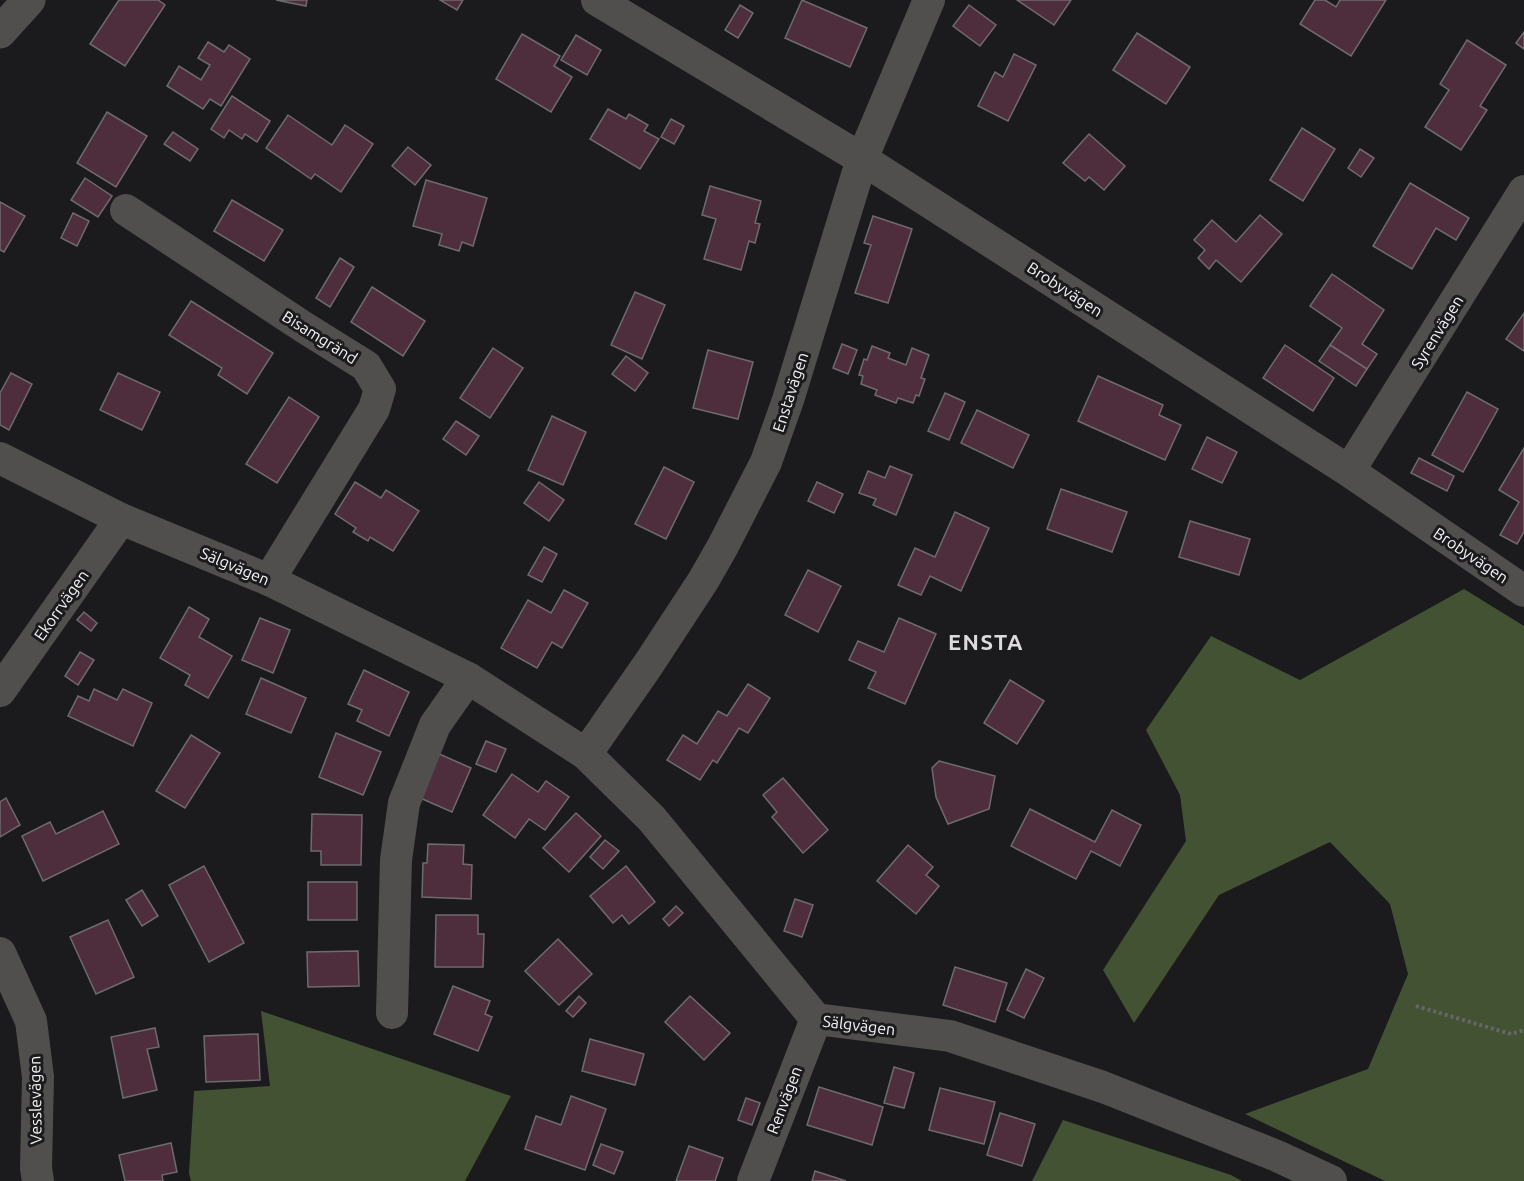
<svg xmlns="http://www.w3.org/2000/svg" width="1524" height="1181" font-family="Ubuntu,sans-serif">
<rect width="100%" height="100%" fill="#1b1a1c"/>
<!-- forest -->
<g fill="#435232">
<polygon points="1464,589 1524,626 1524,1181 1385,1181 1245,1114 1368,1069 1408,974 1390,904 1330,842 1219,895 1134,1023 1103,970 1186,841 1180,795 1146,730 1211,636 1300,680"/>
<polygon points="261,1011 511,1096 465,1181 191,1181 189,1173 194,1091 270,1086"/>
<polygon points="1063,1120 1231,1175 1242,1181 1032,1181"/>
</g>
<!-- building -->
<g fill="#4e2d3c" stroke="#6e6b6d" stroke-width="1.5">
<polygon points="119,0 158,0 165,5 125,66 90,44"/>
<polygon points="276,0 307,0 306,6"/>
<polygon points="440,0 463,0 457,10"/>
<polygon points="802,0 867,28 850,67 785,38"/>
<polygon points="1017,0 1071,0 1054,25"/>
<polygon points="1315,0 1325,0 1336,7 1340,0 1386,0 1351,56 1300,24"/>
<polygon points="740,5 753,13 738,38 725,30"/>
<polygon points="969,5 996,25 980,46 953,26"/>
<polygon points="1524,32 1524,49 1516,43"/>
<polygon points="1137,33 1190,67 1166,104 1113,70"/>
<polygon points="522,34 560,56 554,66 572,77 551,112 496,79"/>
<polygon points="576,35 601,50 587,75 561,60"/>
<polygon points="1467,40 1506,65 1480,106 1487,110 1461,150 1425,127 1449,90 1440,84"/>
<polygon points="208,42 224,52 229,45 250,59 221,106 210,99 203,109 167,86 179,66 201,80 210,65 198,58"/>
<polygon points="1014,54 1036,65 1008,121 978,106 995,72 1003,77"/>
<polygon points="232,96 270,121 257,142 245,134 242,139 229,130 224,138 211,129"/>
<polygon points="608,109 626,119 629,114 648,125 644,131 659,139 640,169 590,139"/>
<polygon points="107,112 147,136 116,187 77,163"/>
<polygon points="288,115 332,145 345,125 373,144 341,192 315,174 311,179 266,148"/>
<polygon points="671,119 684,126 674,144 661,137"/>
<polygon points="1302,128 1335,149 1303,201 1270,180"/>
<polygon points="173,132 198,149 190,161 164,144"/>
<polygon points="1089,134 1125,166 1104,190 1089,177 1085,181 1063,163"/>
<polygon points="408,147 431,165 415,185 392,166"/>
<polygon points="1360,149 1374,158 1361,177 1348,168"/>
<polygon points="85,178 112,196 98,217 71,200"/>
<polygon points="426,180 487,198 473,246 462,242 459,251 439,245 442,234 413,226"/>
<polygon points="1410,183 1469,218 1456,240 1436,228 1412,269 1373,246"/>
<polygon points="710,186 761,201 755,223 760,224 755,243 749,241 741,270 704,259 716,219 702,215"/>
<polygon points="232,200 283,230 264,261 214,231"/>
<polygon points="0,202 25,216 4,252 0,250"/>
<polygon points="73,213 89,221 77,246 61,238"/>
<polygon points="1260,215 1282,234 1241,282 1216,260 1209,269 1198,258 1205,250 1194,240 1212,220 1236,242"/>
<polygon points="873,216 912,229 888,303 855,293 871,245 864,243"/>
<polygon points="340,258 354,267 330,307 316,298"/>
<polygon points="1332,274 1384,310 1362,344 1377,354 1367,369 1330,345 1342,328 1310,306"/>
<polygon points="372,287 425,321 403,356 351,322"/>
<polygon points="635,292 665,305 642,359 611,345"/>
<polygon points="191,301 273,353 247,394 218,375 222,368 169,335"/>
<polygon points="1524,313 1524,351 1506,339"/>
<polygon points="842,344 857,350 848,374 833,368"/>
<polygon points="1285,345 1334,378 1313,411 1263,378"/>
<polygon points="1330,345 1367,369 1356,386 1319,361"/>
<polygon points="872,346 890,353 888,358 906,365 912,348 929,355 921,378 925,379 919,396 916,395 913,403 898,398 896,403 875,395 877,390 861,384 863,376 859,375 864,359 867,360"/>
<polygon points="493,348 523,368 490,418 460,398"/>
<polygon points="708,350 753,362 738,419 693,408"/>
<polygon points="626,356 648,373 635,391 612,374"/>
<polygon points="11,373 32,384 9,430 0,425 0,393"/>
<polygon points="118,373 160,392 142,430 100,410"/>
<polygon points="1098,376 1163,405 1159,415 1181,425 1165,460 1078,421"/>
<polygon points="1467,392 1498,409 1463,472 1432,455"/>
<polygon points="945,393 965,402 949,440 928,431"/>
<polygon points="289,397 319,417 277,483 246,464"/>
<polygon points="977,410 1029,435 1013,468 961,443"/>
<polygon points="552,416 586,432 563,485 528,470"/>
<polygon points="456,421 479,436 466,455 443,439"/>
<polygon points="1207,437 1237,452 1222,483 1192,469"/>
<polygon points="1524,448 1524,532 1517,544 1500,535 1519,502 1499,490"/>
<polygon points="1419,458 1454,476 1447,491 1411,473"/>
<polygon points="890,466 912,475 896,515 873,505 876,499 859,493 868,471 885,478"/>
<polygon points="664,467 694,482 666,539 635,524"/>
<polygon points="355,482 381,498 386,490 419,511 393,551 370,537 368,541 353,532 356,528 335,514"/>
<polygon points="539,482 564,500 549,521 524,503"/>
<polygon points="817,482 843,494 834,513 808,501"/>
<polygon points="1061,489 1127,512 1112,552 1047,529"/>
<polygon points="955,512 989,528 961,591 930,576 921,595 898,585 915,548 935,557"/>
<polygon points="1190,521 1250,539 1239,575 1179,557"/>
<polygon points="544,547 557,554 542,582 528,575"/>
<polygon points="808,570 841,586 818,632 785,615"/>
<polygon points="564,590 588,603 562,648 552,642 537,668 501,648 528,600 551,613"/>
<polygon points="189,607 209,619 199,637 232,656 208,698 185,685 190,675 160,658"/>
<polygon points="84,612 97,623 91,631 77,620"/>
<polygon points="260,618 290,630 273,673 242,660"/>
<polygon points="899,618 936,634 905,704 868,688 876,672 849,660 858,641 884,652"/>
<polygon points="80,652 94,660 78,685 65,676"/>
<polygon points="364,670 409,692 389,736 357,721 362,710 348,704"/>
<polygon points="261,678 306,698 291,733 246,714"/>
<polygon points="1010,680 1044,701 1017,744 984,723"/>
<polygon points="748,684 770,698 748,733 739,728 717,763 713,760 700,780 667,760 683,735 697,744 718,711 727,716"/>
<polygon points="94,689 117,700 123,689 152,703 133,746 68,716 78,696 89,701"/>
<polygon points="336,733 381,752 363,795 319,777"/>
<polygon points="191,735 220,753 185,808 156,791"/>
<polygon points="486,741 506,749 496,772 476,764"/>
<polygon points="437,753 471,768 452,812 418,797"/>
<polygon points="939,761 995,776 989,809 948,824 936,797 932,768"/>
<polygon points="512,774 538,792 546,781 569,797 545,830 529,819 515,838 483,815"/>
<polygon points="783,778 828,830 803,853 772,817 777,812 763,795"/>
<polygon points="6,798 20,825 0,837 0,802"/>
<polygon points="1030,809 1095,842 1112,810 1141,825 1120,866 1091,851 1076,879 1011,846"/>
<polygon points="103,811 119,844 43,881 22,836 50,822 56,834"/>
<polygon points="576,813 601,836 569,872 543,848"/>
<polygon points="312,814 362,815 361,865 321,865 321,851 311,851"/>
<polygon points="605,840 619,851 603,869 590,857"/>
<polygon points="428,844 464,845 463,864 472,865 471,899 422,897 423,863 427,863"/>
<polygon points="908,845 933,867 926,875 939,886 916,914 877,881"/>
<polygon points="204,866 244,943 209,962 169,885"/>
<polygon points="626,866 655,902 629,924 622,915 613,923 590,896"/>
<rect x="308" y="882" width="49" height="38"/>
<polygon points="142,890 158,916 142,926 126,900"/>
<polygon points="795,899 813,905 802,937 784,931"/>
<polygon points="676,906 683,913 669,926 663,919"/>
<polygon points="436,915 478,915 478,934 484,934 483,967 435,967"/>
<polygon points="108,920 134,977 96,994 70,937"/>
<polygon points="558,939 592,974 559,1005 525,971"/>
<polygon points="358,951 359,986 308,987 307,952"/>
<polygon points="955,967 1007,983 995,1022 943,1005"/>
<polygon points="1026,969 1044,978 1024,1018 1007,1010"/>
<polygon points="453,986 490,1001 485,1014 492,1017 478,1051 434,1034"/>
<polygon points="579,996 586,1003 573,1017 566,1011"/>
<polygon points="690,996 730,1033 704,1060 665,1022"/>
<polygon points="155,1028 159,1047 147,1049 157,1090 123,1098 111,1037"/>
<polygon points="258,1034 260,1080 206,1082 204,1036"/>
<polygon points="590,1039 644,1054 635,1085 582,1071"/>
<polygon points="894,1067 914,1073 904,1108 884,1103"/>
<polygon points="819,1087 883,1107 872,1145 807,1125"/>
<polygon points="940,1088 995,1102 984,1144 929,1130"/>
<polygon points="571,1096 606,1109 585,1170 525,1149 536,1116 561,1125"/>
<polygon points="746,1098 760,1103 752,1125 738,1120"/>
<polygon points="1000,1113 1035,1124 1022,1166 987,1155"/>
<polygon points="171,1143 177,1172 162,1175 163,1181 125,1181 119,1155"/>
<polygon points="601,1144 623,1152 614,1174 593,1165"/>
<polygon points="689,1146 723,1158 715,1181 676,1181"/>
<polygon points="815,1171 846,1181 812,1181"/>
</g>
<g fill="none" stroke-linecap="round" stroke-linejoin="round">
<!-- path -->
<polyline stroke="#666667" stroke-width="4" stroke-dasharray="3 3" stroke-linecap="butt" points="1416,1006 1511,1034 1524,1030"/>
<!-- minor -->
<g stroke="#504f4e" stroke-width="32">
<polyline points="597,0 862,159 1349,471 1524,591"/>
<polyline points="126,210 305,328 366,366 380,389 374,409 269,580"/>
<polyline points="0,458 121,519 269,580 468,678 586,754 652,819 816,1019 950,1036 1103,1087 1277,1156 1331,1181"/>
<polyline points="1349,471 1524,191"/>
<polyline points="0,691 121,519"/>
<polyline points="586,754 648,665 703,581 723,546 766,462 788,400 862,159 929,0"/>
<polyline points="0,953 31,1021 38,1077 36,1168 38,1181"/>
<polyline points="392,1013 396,860 404,803 435,725 468,678"/>
<polyline points="753,1181 816,1019"/>
</g>
<!-- tertiary -->
<polyline stroke="#504f4e" stroke-width="33" points="0,32 29,0"/>
</g>
<g text-anchor="middle" stroke-width="6" stroke-linejoin="round" paint-order="stroke">
<!-- street labels -->
<g font-size="16" fill="#f4f4f5" stroke="#1b1a1c">
<text transform="translate(1065 289) rotate(33)" y="6">Brobyvägen</text>
<text transform="translate(1437 332) rotate(-58)" y="6">Syrenvägen</text>
<text transform="translate(320 337) rotate(32)" y="6">Bisamgränd</text>
<text transform="translate(790 392) rotate(-72)" y="6">Enstavägen</text>
<text transform="translate(1471 555) rotate(34)" y="6">Brobyvägen</text>
<text transform="translate(235 566) rotate(23)" y="6">Sälgvägen</text>
<text transform="translate(61 605) rotate(-55)" y="6">Ekorrvägen</text>
<text transform="translate(859 1025) rotate(7)" y="6">Sälgvägen</text>
<text transform="translate(35 1100) rotate(-91)" y="6">Vesslevägen</text>
<text transform="translate(784 1100) rotate(-69)" y="6">Renvägen</text>
</g>
<!-- district labels -->
<g font-size="22" font-weight="bold" letter-spacing="1.5" fill="#dcdade" stroke="#1b1a1c">
<text x="986" y="650">ENSTA</text>
</g>
</g>
</svg>
